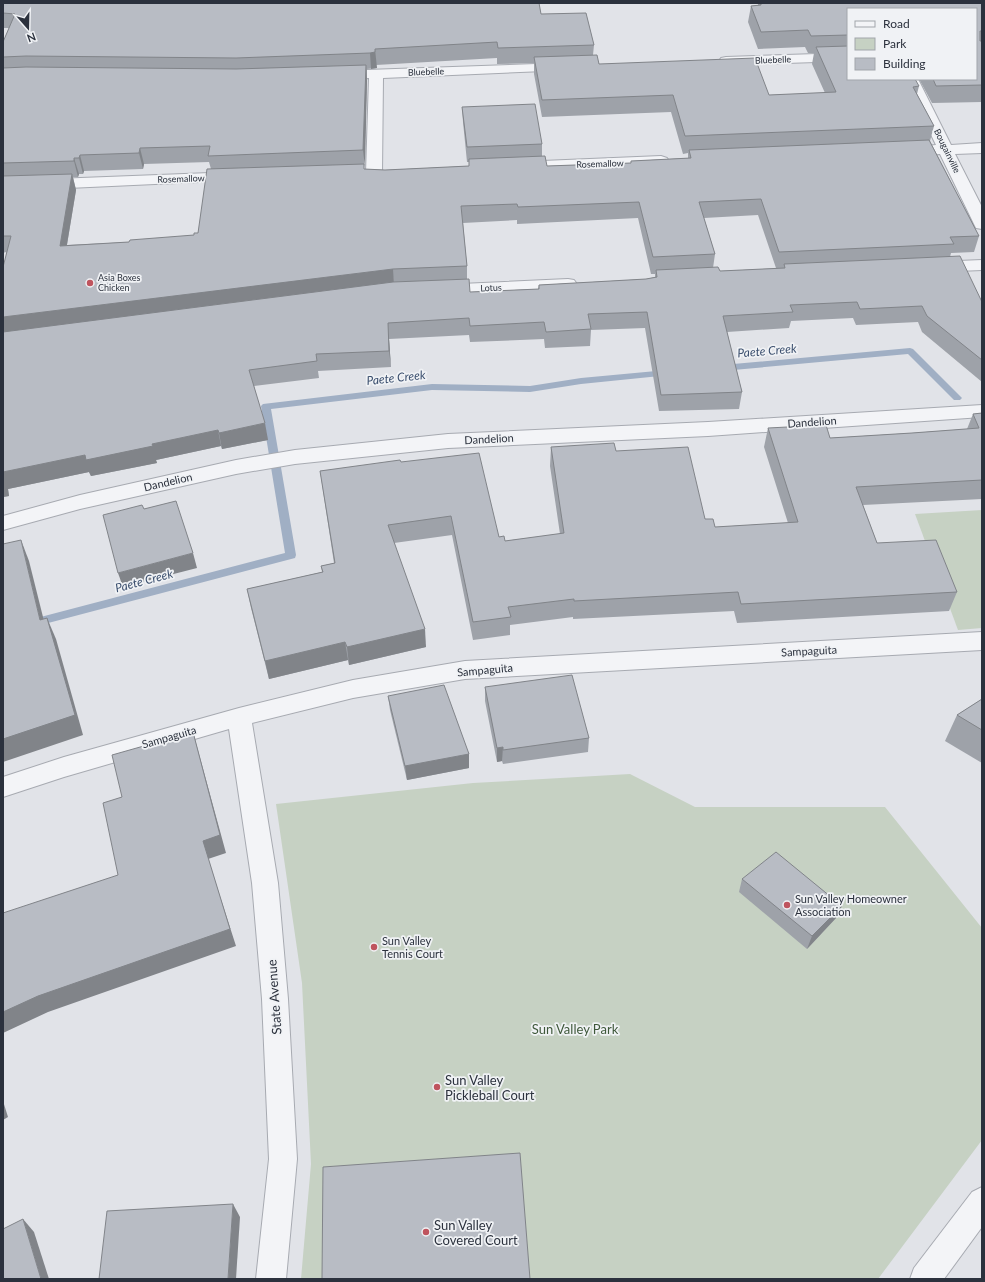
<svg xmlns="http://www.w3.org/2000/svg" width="985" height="1282" font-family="Lato,sans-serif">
<rect width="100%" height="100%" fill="#e1e3e8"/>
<!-- green -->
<g fill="#c6d1c3">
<polygon points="982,510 982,628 958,630 915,514"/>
<polygon points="630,774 695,807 885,807 982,928 982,1140 878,1279 301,1279 311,1164 302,983 276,804 473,783"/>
</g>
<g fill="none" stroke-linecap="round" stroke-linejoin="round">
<!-- stream -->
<g fill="#a0afc4" fill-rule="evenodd">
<polygon points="910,348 913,349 962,398 960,400 954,400 908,354 722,371 717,368 722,365"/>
<polygon points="667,370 670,371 672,373 670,375 581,384 530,392 432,390 271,409 296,555 295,558 33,627 29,626 28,623 29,620 33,619 285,553 261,406 263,404 432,384 530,386 581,378"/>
</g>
<!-- minor casing -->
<g stroke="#a7aab1" stroke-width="2">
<g id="minor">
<polygon points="848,53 848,61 726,65 721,64 719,61 721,58 726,57"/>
<polygon points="564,63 569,64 571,67 569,70 383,78 382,173 380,176 374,178 368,176 366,173 369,78 338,79 333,78 331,75 333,72 338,71"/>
<polygon points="904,79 918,79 951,145 982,143 982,153 955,154 982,207 982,229 976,228 974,224 940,154 906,156 900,154 898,151 900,148 936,145"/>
<polygon points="661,156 667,158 669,161 667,164 542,171 536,169 534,166 536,163 542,161"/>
<polygon points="236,172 242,174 244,177 242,180 3,191 3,181"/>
<polygon points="982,260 982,270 934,272 928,271 925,267 928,263 934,262"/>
<polygon points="568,279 574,280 577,284 574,288 568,289 439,295 433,294 430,290 433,286 439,285"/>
<polygon points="982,405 982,417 708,436 448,448 295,464 236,474 80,509 3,530 3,516 80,495 236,460 295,450 448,434 708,422"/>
<polygon points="982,632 982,650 465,679 353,698 252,723 278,883 288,999 297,1159 286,1279 256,1279 269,1159 262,999 252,883 229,729 64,777 3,797 3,777 64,757 239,708 353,680 465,661"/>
<polygon points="982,1187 982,1227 944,1279 910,1279 914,1268 972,1192"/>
</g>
</g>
<!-- minor -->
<use href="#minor" fill="#f3f4f7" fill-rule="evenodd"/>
</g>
<!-- wall -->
<g fill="#9ea2a9" fill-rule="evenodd">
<path d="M3,3l538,11 53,31 -1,10 6,9 170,31 56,-2 -13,-29 2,-11h-6l-3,-6 -47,2 -10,-27 3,-16 7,-1v-2h224v99l-50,1 -13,-24h57l-128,-70v70l71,7 -2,8 17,32 -4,15 49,95 -5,16 -23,1 -1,4 32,45v80l-60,-50 -4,-10 -62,3 -3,-7 -62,3 -2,7 -62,4 15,60 -3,17 -80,2 -14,-83 -54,2 -1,16 -45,2 -1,-9 -74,3 -1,-7 -80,4 2,28 -73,4 1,7 -65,8 14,54 -46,9 -1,-3 -65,14 1,3 -66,13 -2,-4 -81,17 1,7 -6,1 3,-245 -3,1v-211l6,-14h-6zM497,58v6l37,-1v11l8,43 129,-5 12,42 5,-1v5l-57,3v2l-84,3 -5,-10v-12l-80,-37 1,15 4,40h2v4l-84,4 -21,-1 3,-88v-12l10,-1 -1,-3zM209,162l2,7 -13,64 -4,2 -65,7 -62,3 9,-55 -3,-13h5l1,-3h4l1,-3 59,-2 1,-5zM758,215l18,53h7l-63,3 -7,-3 2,-14 -11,-36zM638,218l13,56h4v3l-9,2 -107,6 -1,4 -68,3 -3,-13v-13l-4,-43 54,-3v4z"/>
<polygon points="982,413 982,499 863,505 877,543 957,592 949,611 737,623 734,611 573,619 573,617 510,625 510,635 473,640 452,535 394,543 426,647 349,665 348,660 269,679 251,608 247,589 322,572 321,566 334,563 320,471 401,462 499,537 505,541 560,534 550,466 551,447 616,451 715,527 788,523 764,447 768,428 830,438 912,433 967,429 973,414"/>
<polygon points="485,687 589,738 588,752 503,764 502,761 497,762 485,701"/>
<polygon points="388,696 469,754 469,768 407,780 390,710"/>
<polygon points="982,699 982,763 945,741 957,715"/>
<polygon points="742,879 836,918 807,949 739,892"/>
</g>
<!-- shaded-wall -->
<g fill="#818489">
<polygon points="375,49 377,68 371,69 370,53"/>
<polygon points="366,65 367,81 365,167 363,150"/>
<polygon points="140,148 144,164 143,169 139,153"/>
<polygon points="80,155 84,171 83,174 79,158"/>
<polygon points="74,158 79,174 78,177 74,161"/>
<polygon points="72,174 76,190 64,262 60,246"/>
<polygon points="393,269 394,286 3,334 3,317"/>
<polygon points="388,323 389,339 391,367 389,351"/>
<polygon points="265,423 268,440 222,449 219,433"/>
<polygon points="218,430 221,446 156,460 157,463 91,476 89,472 8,489 9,496 3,497 3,472 85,455 152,444"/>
<polygon points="21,540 29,561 49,641 40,620"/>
<polygon points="193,553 197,568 123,587 118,573"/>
<polygon points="47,618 56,639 83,735 3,762 3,739"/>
<polygon points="425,629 426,647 349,665 347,647"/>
<polygon points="345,642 348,660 269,679 265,661"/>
<polygon points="193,732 226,853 208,859 236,946 48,1012 3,1033 3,1012 203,841"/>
<polygon points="503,747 502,761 497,762 497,748"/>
<polygon points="469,754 469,768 407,780 405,766"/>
<polygon points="842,906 836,918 807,949 812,936"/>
<polygon points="3,1101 8,1117 3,1120"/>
<polygon points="233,1204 240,1217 236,1279 228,1279"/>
<polygon points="23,1219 34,1232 49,1279 41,1279"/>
</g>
<!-- building -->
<g fill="#b8bcc4" stroke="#818489">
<polygon points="3,3 539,3 541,14 586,13 594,45 498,48 497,42 375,49 375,52 370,53 236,58 26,56 3,57 3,42 15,14 3,13"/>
<polygon points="761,3 982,3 982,31 980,31 980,41 982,41 982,85 936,86 933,79 976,79 976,9 848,9 848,35 811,36 808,30 761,32 751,6 761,5"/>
<polygon points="848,46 848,79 915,79 919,86 913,87 934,126 685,136 673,95 542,100 534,57 597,55 599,64 755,58 769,95 836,92 816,47"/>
<polygon points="366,65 363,150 208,156 210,146 140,148 139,153 80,155 79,158 74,158 74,161 3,163 3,68 26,67 236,69"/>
<polygon points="535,104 542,144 467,147 462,107"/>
<polygon points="929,140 979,236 950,237 954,244 779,252 761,199 699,202 715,254 653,257 639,202 518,207 517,204 461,206 467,266 393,269 3,317 3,267 11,236 3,236 3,176 72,174 60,246 129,242 130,240 194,235 194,233 198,233 207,169 364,164 364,169 385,170 469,166 469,159 545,156 547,166 631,163 631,161 691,158 689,150"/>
<polygon points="960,256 982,302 982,360 927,316 922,306 860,309 857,302 790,305 793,312 723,316 742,392 661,395 647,312 588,314 591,329 546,332 544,322 470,326 469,318 388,323 389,351 316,354 317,361 249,370 265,423 219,433 218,430 152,444 153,446 86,460 85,455 3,472 3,332 393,282 469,279 470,292 539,289 539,285 646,279 657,277 656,270 718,267 720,271 785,268 784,264"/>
<polygon points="982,413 982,480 856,487 877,543 936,540 957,592 741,604 738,592 574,601 574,599 508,607 511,617 473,622 451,516 388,525 425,629 347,647 345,642 265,661 247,589 323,572 321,566 335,563 320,471 400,460 401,462 479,453 499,537 504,536 505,541 564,533 551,447 614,443 616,451 688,447 705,519 713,519 715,527 798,522 768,428 826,425 830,438 912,433 979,428 973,414"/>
<polygon points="176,501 193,553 118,573 103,515 142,505 144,509"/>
<polygon points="21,540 40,620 47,618 75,715 3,739 3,544"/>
<polygon points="572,675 589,738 503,750 503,747 497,748 485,687"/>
<polygon points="444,685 469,754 405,766 388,696"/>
<polygon points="982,699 982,730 957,715"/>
<polygon points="193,732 220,835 203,841 230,929 38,996 3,1012 3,913 118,875 103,803 122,797 112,755"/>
<polygon points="776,852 842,906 812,936 742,879"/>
<polygon points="520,1153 530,1279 322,1279 323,1167"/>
<polygon points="233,1204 228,1279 99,1279 107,1211"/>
<polygon points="23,1219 41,1279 3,1279 3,1229"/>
</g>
<!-- markers -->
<g fill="#bf545e" stroke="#f0f2f5" stroke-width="1.5">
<circle cx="90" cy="283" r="4"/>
<circle cx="787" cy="905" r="4"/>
<circle cx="374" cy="947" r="4"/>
<circle cx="437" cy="1087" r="4"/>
<circle cx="426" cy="1232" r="4"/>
</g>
<g text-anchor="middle" stroke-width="3.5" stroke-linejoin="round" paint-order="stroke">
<!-- far-street labels -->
<g font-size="9" fill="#2b313d" stroke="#f0f2f5">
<text transform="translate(773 60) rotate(-2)" y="3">Bluebelle</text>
<text transform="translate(426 72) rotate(-2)" y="3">Bluebelle</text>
<text transform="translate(947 151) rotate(64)" y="3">Bougainville</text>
<text transform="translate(600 164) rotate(-2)" y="3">Rosemallow</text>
<text transform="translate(181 179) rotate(-2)" y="3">Rosemallow</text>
<text transform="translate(491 288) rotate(-3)" y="3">Lotus</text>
</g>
<!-- far-poi labels -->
<g font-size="9" fill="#2b313d" stroke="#f0f2f5" text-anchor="start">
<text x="98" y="281">Asia Boxes<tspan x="98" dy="10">Chicken</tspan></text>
</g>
<!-- street labels -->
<g font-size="11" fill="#2b313d" stroke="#f0f2f5">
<text transform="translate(812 422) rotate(-4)" y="4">Dandelion</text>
<text transform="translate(489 439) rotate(-3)" y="4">Dandelion</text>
<text transform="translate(168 482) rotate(-13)" y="4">Dandelion</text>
<text transform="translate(809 651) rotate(-3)" y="4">Sampaguita</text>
<text transform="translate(485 670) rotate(-5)" y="4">Sampaguita</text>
<text transform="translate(169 737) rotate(-16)" y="4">Sampaguita</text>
</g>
<!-- poi labels -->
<g font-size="11" fill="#2b313d" stroke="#f0f2f5" text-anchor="start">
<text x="795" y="903">Sun Valley Homeowner<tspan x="795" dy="13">Association</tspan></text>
<text x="382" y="945">Sun Valley<tspan x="382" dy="13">Tennis Court</tspan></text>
</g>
<!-- water labels -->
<g font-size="12" font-style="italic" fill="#3a4e6d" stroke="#f0f2f5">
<text transform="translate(767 351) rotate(-5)" y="4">Paete Creek</text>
<text transform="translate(396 378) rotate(-6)" y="4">Paete Creek</text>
<text transform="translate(144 581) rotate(-15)" y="4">Paete Creek</text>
</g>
<!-- near-street labels -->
<g font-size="13" fill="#2b313d" stroke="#f0f2f5">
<text transform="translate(274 997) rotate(-94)" y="5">State Avenue</text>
</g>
<!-- near-park labels -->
<g font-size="13" fill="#3e583a" stroke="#f0f2f5">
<text x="575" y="1034">Sun Valley Park</text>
</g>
<!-- near-poi labels -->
<g font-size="13" fill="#2b313d" stroke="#f0f2f5" text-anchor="start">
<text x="445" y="1085">Sun Valley<tspan x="445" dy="15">Pickleball Court</tspan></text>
<text x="434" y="1230">Sun Valley<tspan x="434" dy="15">Covered Court</tspan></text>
</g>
</g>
<!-- border -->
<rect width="985" height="1282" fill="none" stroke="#2b313d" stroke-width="8"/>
<!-- legend -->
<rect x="847" y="8" width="130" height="72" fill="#f0f2f5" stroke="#a1a5ab"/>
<rect x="855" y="21" width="20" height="6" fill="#f3f4f7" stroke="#a1a5ab"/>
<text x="883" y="28" font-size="12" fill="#2b313d">Road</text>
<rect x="855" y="38" width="20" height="12" fill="#c6d1c3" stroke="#a1a5ab"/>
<text x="883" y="48" font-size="12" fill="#2b313d">Park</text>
<rect x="855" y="58" width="20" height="12" fill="#b8bcc4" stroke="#a1a5ab"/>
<text x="883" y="68" font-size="12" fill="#2b313d">Building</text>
<!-- north arrow -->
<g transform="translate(28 28) rotate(160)" stroke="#f0f2f5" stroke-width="3" paint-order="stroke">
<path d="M0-3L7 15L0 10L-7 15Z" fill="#2b313d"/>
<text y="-6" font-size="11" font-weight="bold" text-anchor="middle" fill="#2b313d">N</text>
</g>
</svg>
